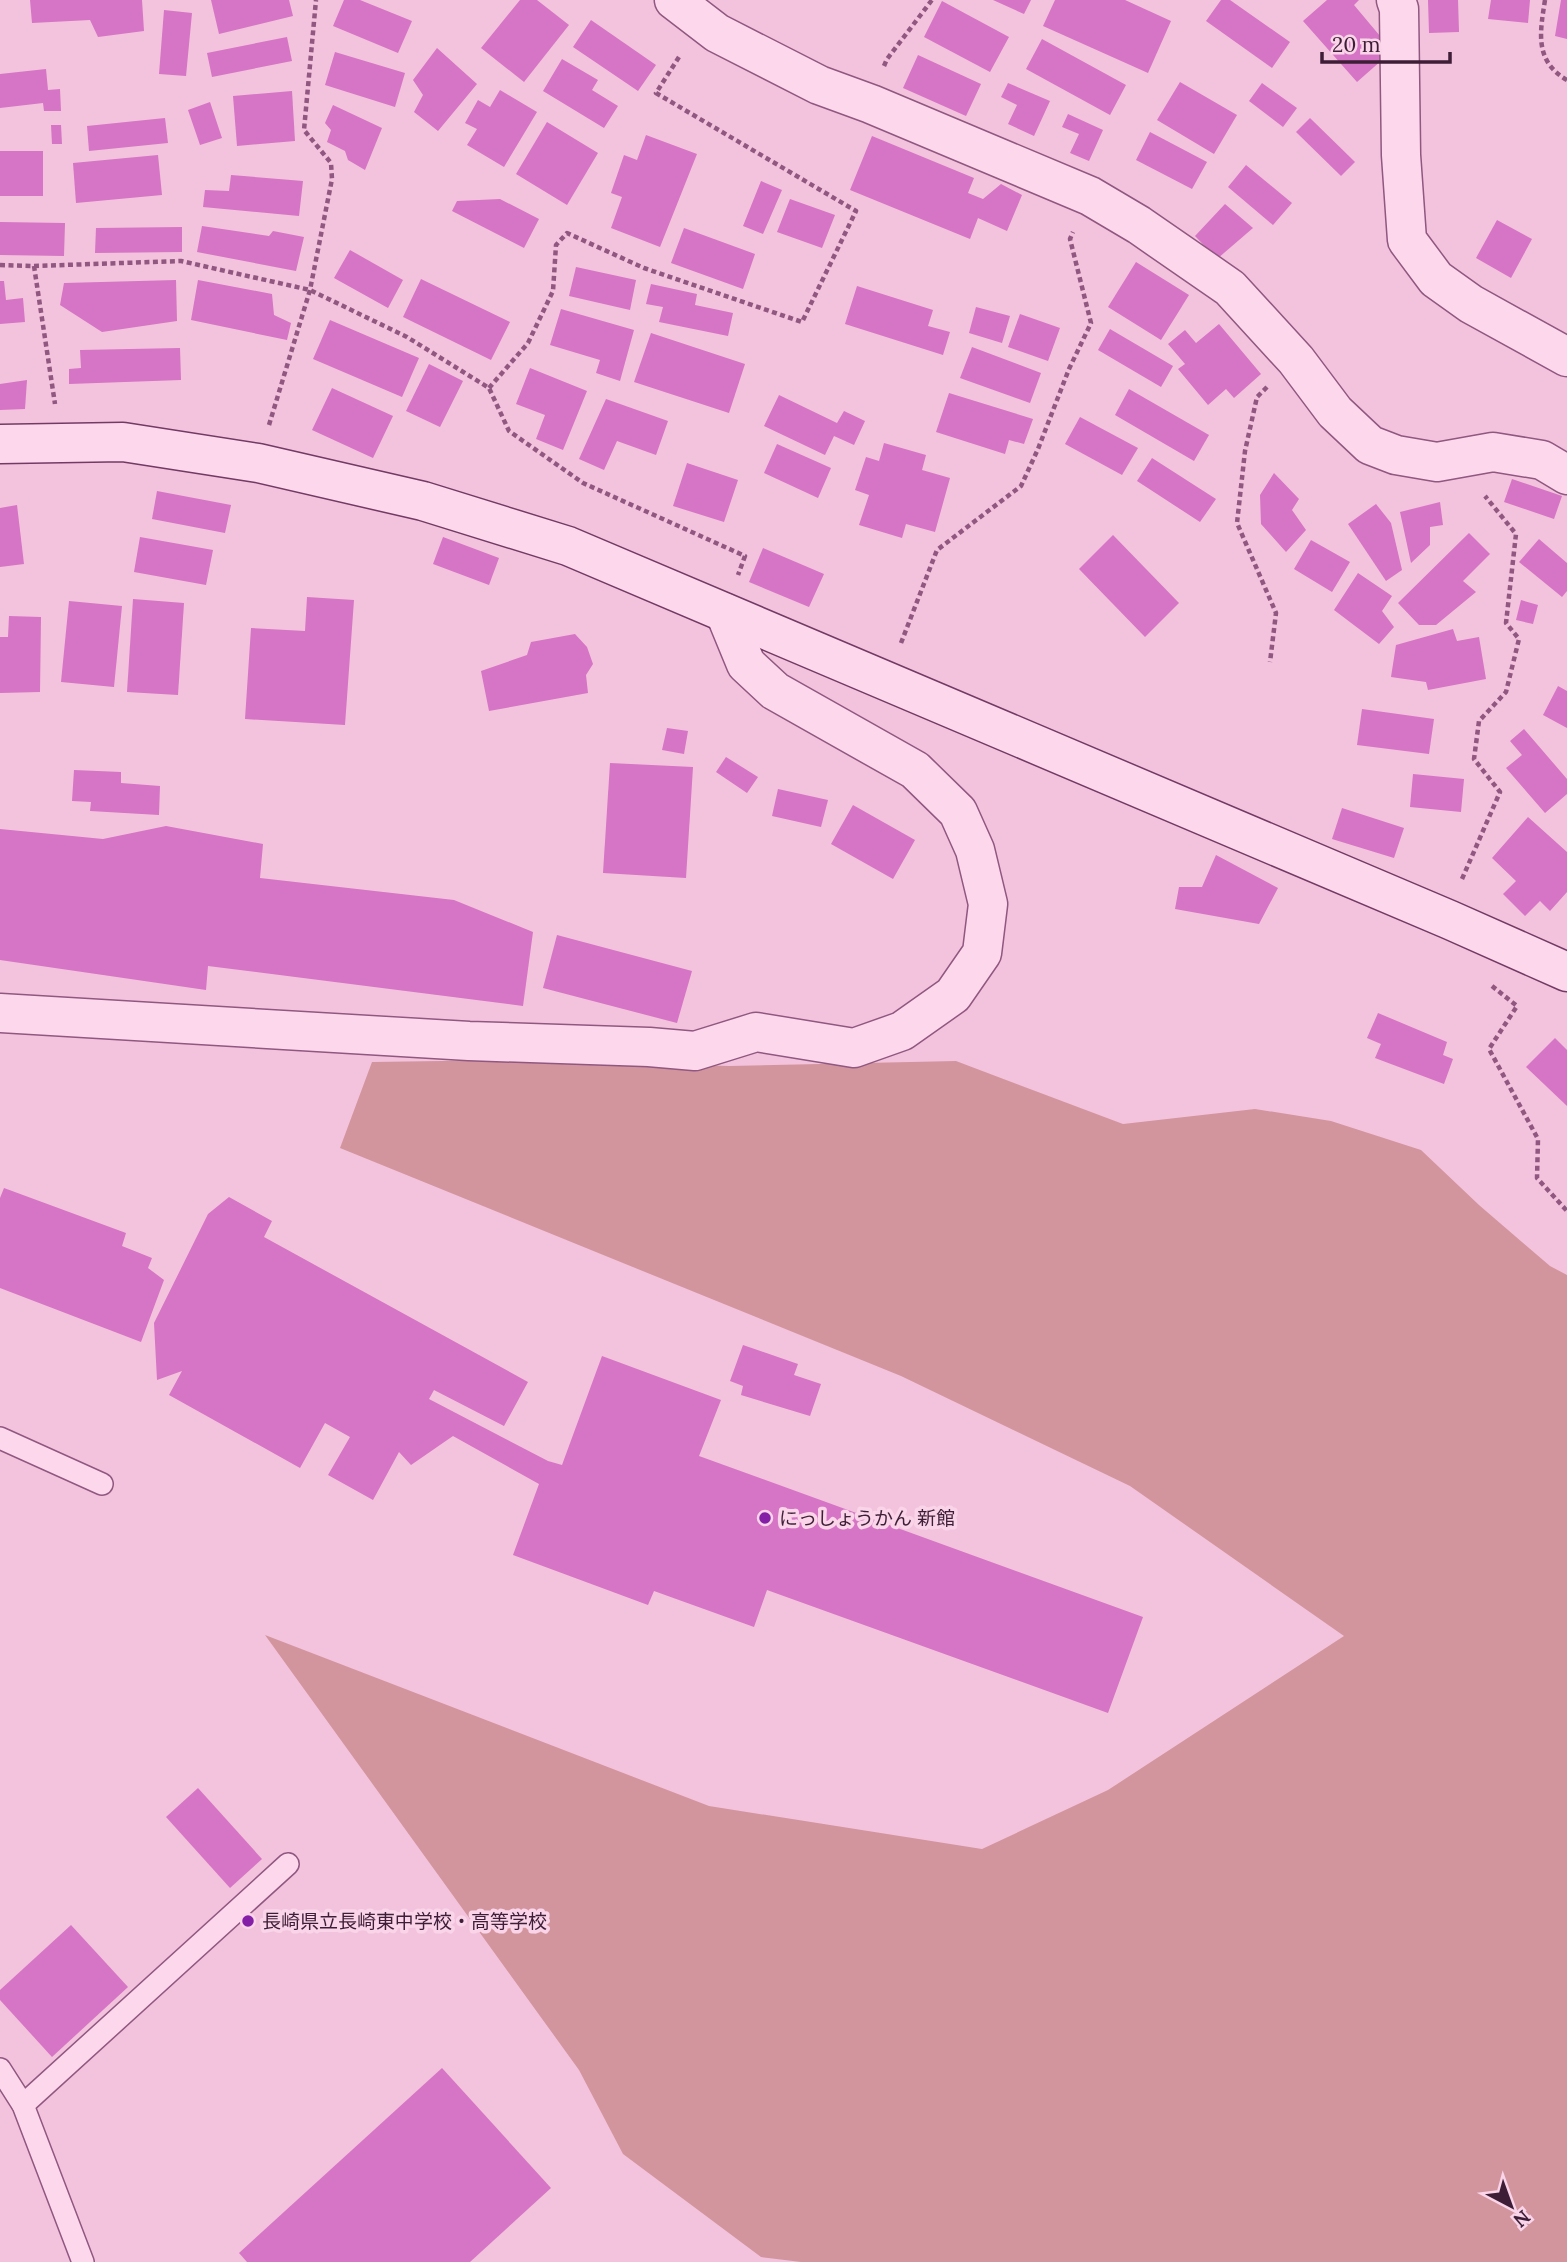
<svg xmlns="http://www.w3.org/2000/svg" width="1567" height="2262" font-family="Lora,'Noto Sans JP',serif">
<rect width="100%" height="100%" fill="#f3c3dd"/>
<!-- green -->
<polygon fill="#d3959d" points="516,1060 729,1066 956,1061 1123,1124 1255,1109 1331,1121 1421,1150 1479,1205 1550,1266 1567,1275 1567,2262 801,2262 761,2257 623,2154 579,2070 265,1635 709,1806 982,1849 1108,1790 1344,1636 1130,1486 901,1376 340,1148 372,1062"/>
<!-- building -->
<g fill="#d674c5">
<polygon points="30,0 142,0 144,31 98,37 90,20 32,23"/>
<polygon points="211,0 289,0 293,16 219,34"/>
<polygon points="344,0 360,0 412,21 398,53 333,26"/>
<polygon points="520,0 537,0 569,25 524,82 481,48"/>
<polygon points="993,0 1031,0 1024,14"/>
<polygon points="1055,0 1125,0 1171,21 1148,73 1043,26"/>
<polygon points="1221,0 1230,0 1290,42 1272,68 1206,21"/>
<polygon points="1327,0 1359,0 1354,5 1380,36 1382,60 1357,82 1303,21"/>
<polygon points="1428,0 1458,0 1459,32 1429,33"/>
<polygon points="1491,0 1530,0 1528,23 1488,19"/>
<polygon points="1561,0 1567,0 1567,39 1555,36"/>
<polygon points="942,1 1009,37 990,72 924,37"/>
<polygon points="164,10 192,13 186,76 159,74"/>
<polygon points="591,20 656,65 638,91 573,47"/>
<polygon points="287,37 292,61 212,77 207,53"/>
<polygon points="1042,39 1126,85 1110,115 1026,69"/>
<polygon points="437,48 477,84 438,131 414,112 423,95 413,80"/>
<polygon points="335,52 405,73 395,107 325,85"/>
<polygon points="918,55 981,84 966,116 903,88"/>
<polygon points="562,59 598,80 592,90 618,106 604,128 543,91"/>
<polygon points="46,69 48,90 60,89 61,111 44,111 43,103 0,108 0,74"/>
<polygon points="1180,82 1237,115 1214,154 1157,120"/>
<polygon points="1008,83 1050,101 1034,136 1008,124 1017,105 1001,97"/>
<polygon points="1262,83 1297,108 1283,127 1249,101"/>
<polygon points="500,90 537,112 504,167 467,145 477,129 465,123 478,100 490,107"/>
<polygon points="292,91 295,141 237,146 233,96"/>
<polygon points="210,102 222,138 200,145 188,110"/>
<polygon points="333,105 382,128 365,170 348,160 345,151 327,142 331,130 325,123"/>
<polygon points="1068,114 1103,130 1089,161 1070,153 1079,134 1062,127"/>
<polygon points="165,118 168,143 89,151 87,126"/>
<polygon points="1310,118 1355,162 1341,176 1296,132"/>
<polygon points="547,122 598,153 567,205 516,174"/>
<polygon points="51,125 61,125 62,144 52,144"/>
<polygon points="1150,132 1207,162 1192,189 1136,160"/>
<polygon points="646,135 697,154 660,247 611,228 622,197 611,193 624,155 637,160"/>
<polygon points="872,136 974,178 968,193 983,199 1001,184 1022,195 1007,231 978,218 970,239 850,190"/>
<rect x="0" y="151" width="43" height="45"/>
<polygon points="158,155 162,195 76,203 73,163"/>
<polygon points="1246,165 1292,203 1273,225 1228,187"/>
<polygon points="231,175 303,181 299,216 203,207 205,190 229,191"/>
<polygon points="761,181 782,190 763,234 743,226"/>
<polygon points="500,199 539,219 524,248 452,211 457,201"/>
<polygon points="790,199 835,215 822,248 777,232"/>
<polygon points="1225,204 1253,228 1217,259 1195,236"/>
<polygon points="1497,220 1532,239 1511,278 1476,258"/>
<polygon points="0,222 65,223 64,256 0,255"/>
<polygon points="202,226 269,236 273,231 304,237 296,271 197,252"/>
<polygon points="182,227 182,252 95,253 96,228"/>
<polygon points="684,228 755,254 743,289 671,263"/>
<polygon points="350,250 403,280 388,308 334,278"/>
<polygon points="1136,262 1189,295 1161,340 1108,307"/>
<polygon points="576,267 636,280 630,310 569,296"/>
<polygon points="421,279 510,322 491,360 403,317"/>
<polygon points="176,280 177,321 102,332 60,305 64,283"/>
<polygon points="198,280 272,294 274,315 291,323 287,340 191,320"/>
<polygon points="0,281 4,281 6,300 23,298 25,322 0,324"/>
<polygon points="651,284 697,294 695,305 733,313 728,336 659,322 663,307 646,304"/>
<polygon points="857,286 933,310 928,326 950,332 943,355 845,324"/>
<polygon points="976,307 1010,316 1002,343 969,333"/>
<polygon points="561,309 634,330 620,381 596,373 600,360 550,345"/>
<polygon points="1020,314 1060,328 1048,361 1008,347"/>
<polygon points="330,320 419,358 402,397 313,359"/>
<polygon points="1219,324 1261,374 1234,398 1226,389 1208,405 1178,369 1185,364 1168,344 1185,330 1196,343"/>
<polygon points="1110,329 1173,366 1161,387 1098,350"/>
<polygon points="651,333 745,364 729,413 634,382"/>
<polygon points="972,347 1041,373 1030,403 960,378"/>
<polygon points="180,348 181,380 69,384 69,369 81,368 80,350"/>
<polygon points="429,364 463,381 440,427 406,411"/>
<polygon points="530,368 587,391 563,450 536,439 545,415 516,404"/>
<polygon points="27,380 25,409 0,410 0,384"/>
<polygon points="332,388 393,416 373,458 312,430"/>
<polygon points="1129,389 1209,435 1194,461 1115,415"/>
<polygon points="949,393 1033,419 1024,444 1009,440 1005,454 936,432"/>
<polygon points="779,395 837,423 844,411 865,421 854,445 834,436 825,455 764,426"/>
<polygon points="606,399 668,421 656,455 617,441 604,470 579,459"/>
<polygon points="1080,417 1138,448 1122,475 1065,444"/>
<polygon points="884,443 926,455 922,470 950,478 935,532 906,524 902,538 859,525 869,495 855,490 866,457 879,461"/>
<polygon points="777,444 831,468 818,498 764,473"/>
<polygon points="1152,458 1216,499 1200,522 1137,481"/>
<polygon points="687,463 738,480 724,522 673,506"/>
<polygon points="1274,473 1299,499 1292,510 1306,530 1286,552 1261,524 1260,495"/>
<polygon points="1512,479 1562,496 1554,519 1504,502"/>
<polygon points="157,491 231,505 225,533 152,519"/>
<polygon points="1440,502 1443,525 1430,527 1430,545 1411,563 1400,512"/>
<polygon points="1376,504 1391,523 1402,570 1386,581 1348,524"/>
<polygon points="17,505 24,564 0,567 0,508"/>
<polygon points="1469,533 1490,554 1463,581 1476,592 1436,625 1419,625 1398,603"/>
<polygon points="1113,535 1179,603 1145,637 1079,569"/>
<polygon points="140,537 213,550 206,585 134,572"/>
<polygon points="443,537 499,558 489,585 433,564"/>
<polygon points="1539,539 1567,563 1567,591 1562,597 1519,562"/>
<polygon points="1311,540 1350,562 1332,592 1294,569"/>
<polygon points="763,548 824,574 809,607 749,582"/>
<polygon points="1358,573 1392,596 1382,611 1394,627 1379,644 1334,610"/>
<polygon points="307,597 354,600 345,725 245,719 251,628 305,631"/>
<polygon points="133,599 184,603 178,695 127,692"/>
<polygon points="1521,600 1538,605 1533,624 1516,620"/>
<polygon points="69,601 122,606 114,687 61,682"/>
<polygon points="9,616 41,617 40,692 0,693 0,637 8,637"/>
<polygon points="1453,629 1457,641 1479,637 1486,679 1428,690 1426,682 1391,677 1396,645"/>
<polygon points="575,634 587,647 593,664 586,675 588,693 489,711 481,671 527,655 531,642"/>
<polygon points="1558,686 1567,691 1567,728 1543,715"/>
<polygon points="1362,709 1434,719 1429,754 1357,745"/>
<polygon points="667,728 688,731 684,754 662,750"/>
<polygon points="1524,729 1567,779 1567,794 1545,813 1506,768 1522,755 1510,741"/>
<polygon points="726,757 758,777 747,793 716,772"/>
<polygon points="610,763 693,767 686,878 603,873"/>
<polygon points="74,770 121,772 121,783 160,786 159,815 90,811 91,802 72,801"/>
<polygon points="1413,774 1464,779 1461,812 1410,807"/>
<polygon points="778,789 828,800 821,827 772,816"/>
<polygon points="853,805 915,840 893,879 831,844"/>
<polygon points="1342,808 1404,828 1394,858 1332,839"/>
<polygon points="1528,817 1567,852 1567,892 1550,911 1540,901 1525,916 1503,894 1516,881 1492,858"/>
<polygon points="166,826 263,844 260,878 454,900 533,932 523,1006 208,966 206,990 0,960 0,829 103,839"/>
<polygon points="1216,855 1278,888 1259,924 1175,909 1179,887 1202,887"/>
<polygon points="557,935 692,971 677,1023 543,988"/>
<polygon points="1378,1013 1447,1042 1443,1055 1453,1059 1444,1084 1375,1058 1381,1044 1367,1038"/>
<polygon points="1555,1038 1567,1050 1567,1106 1526,1067"/>
<polygon points="4,1188 126,1233 122,1246 152,1258 148,1268 164,1280 141,1342 0,1288 0,1198"/>
<polygon points="229,1197 272,1221 264,1237 528,1382 504,1426 434,1390 429,1399 548,1461 562,1465 602,1356 721,1400 699,1456 1143,1617 1108,1713 767,1590 754,1627 654,1591 648,1605 513,1555 539,1484 453,1436 411,1465 399,1452 373,1500 328,1475 350,1437 325,1423 300,1468 169,1395 182,1371 157,1380 154,1323 208,1214"/>
<polygon points="743,1345 798,1364 794,1375 821,1384 810,1416 741,1395 743,1386 730,1381"/>
<polygon points="198,1788 262,1859 230,1888 166,1817"/>
<polygon points="71,1925 128,1987 52,2057 0,2000 0,1990"/>
<polygon points="442,2068 551,2188 470,2262 247,2262 239,2253"/>
</g>
<g fill="none" stroke-linecap="round" stroke-linejoin="round">
<!-- lane casing -->
<g stroke="#905780" stroke-width="24">
<g id="lane">
<polyline points="0,1438 102,1484"/>
<polyline points="0,2069 23,2105 83,2262"/>
<polyline points="23,2105 288,1864"/>
</g>
</g>
<!-- street casing -->
<g stroke="#905780" stroke-width="41">
<g id="street">
<polyline points="674,0 717,33 819,85 871,104 1090,196 1139,225 1230,288 1296,360 1335,412 1370,445 1396,455 1437,462 1493,452 1542,460 1567,475"/>
<polyline points="1396,0 1399,9 1401,155 1407,240 1436,279 1471,304 1567,357"/>
<polyline points="0,1013 469,1041 649,1047 695,1051 756,1032 854,1048 902,1031 953,995 982,953 988,904 975,850 958,812 915,770 775,691 746,664 725,613"/>
</g>
</g>
<!-- secondary casing -->
<g stroke="#723a64" stroke-width="41">
<polyline id="secondary" points="0,444 123,442 258,463 423,501 568,546 1450,920 1567,972"/>
</g>
<!-- path -->
<g stroke="#905780" stroke-width="4.5" stroke-dasharray="5 3.5" stroke-linecap="butt">
<path d="M1545,0c-5,32 -11,61 22,80"/>
<polyline points="884,66 887,59 932,0"/>
<polyline points="0,265 34,266 181,261 310,290 407,337 489,388 509,431 583,483 745,556 738,575"/>
<polyline points="34,266 55,404"/>
<polyline points="1267,387 1257,397 1245,451 1237,523 1276,613 1270,662"/>
<polyline points="489,388 528,343 553,291 556,245 567,233 644,268 802,322 856,211 656,93 679,57"/>
<polyline points="269,425 310,290 332,179 331,163 304,130 316,0"/>
<polyline points="901,643 937,550 1021,486 1038,449 1069,369 1091,323 1070,239 1073,232"/>
<polyline points="1462,879 1500,792 1474,759 1479,721 1506,692 1519,639 1506,623 1516,534 1485,496"/>
<polyline points="1492,986 1517,1006 1489,1049 1538,1139 1537,1178 1567,1211"/>
</g>
<!-- lane -->
<use href="#lane" stroke="#fdd8ec" stroke-width="21"/>
<!-- street -->
<use href="#street" stroke="#fdd8ec" stroke-width="38"/>
<!-- secondary -->
<use href="#secondary" stroke="#fdd8ec" stroke-width="38"/>
</g>
<!-- markers -->
<g fill="#851fa7" stroke="#fad4e8" stroke-width="2.5">
<circle cx="765" cy="1518" r="7"/>
<circle cx="248" cy="1921" r="7"/>
</g>
<g text-anchor="middle" stroke-width="7" stroke-linejoin="round" paint-order="stroke">
<!-- poi labels -->
<g font-size="19" fill="#3e1d36" stroke="#fad4e8" text-anchor="start">
<text x="779" y="1525">にっしょうかん 新館</text>
<text x="262" y="1928">長崎県立長崎東中学校・高等学校</text>
</g>
</g>
<!-- north arrow -->
<g transform="translate(1511 2206) rotate(139)" stroke="#fad4e8" stroke-width="5" paint-order="stroke">
<path d="M0-5L12 26L0 18L-12 26Z" fill="#3e1d36"/>
<text y="-10" font-size="19" font-weight="bold" text-anchor="middle" fill="#3e1d36">N</text>
</g>
<!-- scale -->
<path d="M1322 52v10h128v-10" fill="none" stroke="#3e1d36" stroke-width="3.5"/>
<text x="1332" y="52" font-size="21" fill="#3e1d36" stroke="#fad4e8" stroke-width="5" paint-order="stroke">20 m</text>
</svg>
